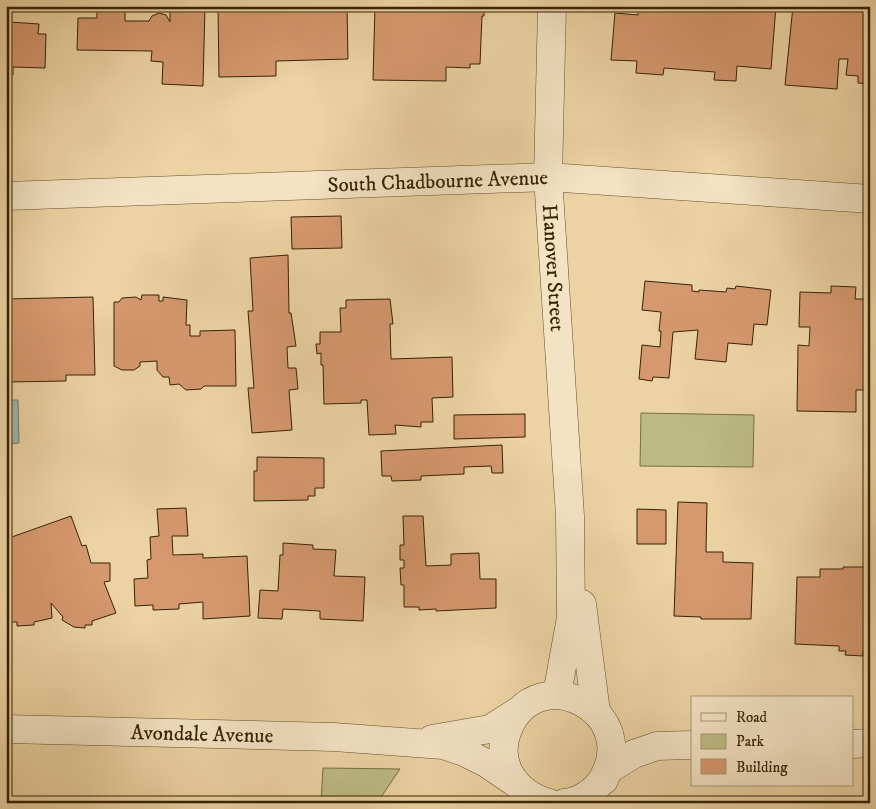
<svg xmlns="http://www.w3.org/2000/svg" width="876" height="809" font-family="'IM FELL DW Pica',serif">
<rect width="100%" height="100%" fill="#ecd3a3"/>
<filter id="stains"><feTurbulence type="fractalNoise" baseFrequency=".004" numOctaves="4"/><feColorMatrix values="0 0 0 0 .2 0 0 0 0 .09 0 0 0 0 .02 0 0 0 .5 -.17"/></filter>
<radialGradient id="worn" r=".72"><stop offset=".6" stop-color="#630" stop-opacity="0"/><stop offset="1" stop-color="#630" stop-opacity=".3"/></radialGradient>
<!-- green -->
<g fill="#bcbb83" stroke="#786f44">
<polygon points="641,413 754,415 753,467 640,466"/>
<polygon points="323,768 400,769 377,803 321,803"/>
</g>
<!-- water -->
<polygon fill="#9ab6ae" stroke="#727b6b" points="6,400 18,400 19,443 6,444"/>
<!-- building -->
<g fill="#d6986f" stroke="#352306">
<polygon points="97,6 125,6 125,21 149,21 152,16 159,13 166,15 170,22 170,6 205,6 203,86 162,84 163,62 151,61 152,51 77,50 78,18 97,18"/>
<polygon points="218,6 347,6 348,59 276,61 276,76 219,77"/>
<polygon points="372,6 484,6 484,16 482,16 480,64 470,64 470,68 446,67 446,81 373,80 375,6"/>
<polygon points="638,6 720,9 720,6 776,6 771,69 737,66 736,81 714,80 715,72 664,68 663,75 636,73 637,61 611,60 615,13 638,15"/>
<polygon points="793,6 845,6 845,8 861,10 861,6 870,6 870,84 858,83 858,76 846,75 848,59 839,59 837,89 785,85"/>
<polygon points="9,22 39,24 38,34 46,34 45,68 13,67 13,75 6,75 6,29 9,32"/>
<polygon points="341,216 342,248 292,249 291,217"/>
<polygon points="288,255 289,313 291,313 296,346 287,347 288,368 296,368 298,389 289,390 292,430 252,433 248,388 254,388 248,311 253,311 250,258"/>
<polygon points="645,281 692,285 692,291 699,292 699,290 726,292 727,288 735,289 736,286 771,290 767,325 754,324 752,345 728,343 726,362 695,359 698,330 673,332 669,378 653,377 652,381 639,379 642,345 660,347 661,331 659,331 661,312 642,310"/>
<polygon points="831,286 856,287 855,299 870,299 870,390 856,390 856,412 797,411 798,345 809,346 810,327 799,327 800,292 831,293"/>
<polygon points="142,295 159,295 159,301 163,301 163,297 187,300 186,325 190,325 190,336 200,336 200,331 235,330 236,386 204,386 201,389 186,390 179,384 170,385 169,377 163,377 157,370 157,361 140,362 140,366 134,370 122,370 114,366 114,302 119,302 122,298 136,297 141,300"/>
<polygon points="93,297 95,375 66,375 66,381 6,382 6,299"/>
<polygon points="390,299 393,324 390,324 391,359 452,357 453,397 432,398 433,422 421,422 421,427 395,425 396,434 369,435 367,400 361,400 361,403 324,404 323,365 321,365 321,353 317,354 316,344 320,344 320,332 341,332 340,308 346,308 346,300"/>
<polygon points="525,414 525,437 454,439 454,415"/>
<polygon points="502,445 503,473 492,473 491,466 464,467 464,474 421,476 421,480 392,481 391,476 382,476 381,451"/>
<polygon points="257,457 324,458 324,488 315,488 315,496 308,496 308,500 254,501 254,471 257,471"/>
<polygon points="678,502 707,503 706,552 723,552 723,562 753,563 751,619 701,619 701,617 674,616"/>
<polygon points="186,508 188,536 172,536 173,555 203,554 203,558 247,556 250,616 203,619 203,602 179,604 179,609 153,610 153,605 135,606 134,579 148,578 147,560 151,559 150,537 159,536 157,509"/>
<polygon points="637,509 666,510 666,544 637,544"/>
<polygon points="71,516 82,546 86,545 91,563 110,563 110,581 104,582 116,613 92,621 92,625 85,625 85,628 74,627 62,620 63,617 51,603 52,618 34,622 34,625 17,626 17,622 6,622 6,539"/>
<polygon points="403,516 423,516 426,566 451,565 451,554 479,553 480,579 496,579 496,608 436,611 436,609 419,610 419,607 404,607 404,585 401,585 400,568 404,568 404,560 400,560 400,545 404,545"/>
<polygon points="283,543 313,545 313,549 336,550 334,576 365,577 363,621 320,619 320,611 283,609 282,619 258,618 260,590 278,591 280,555 283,555"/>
<polygon points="843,567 868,567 870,652 863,652 863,656 845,655 846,651 839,651 839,646 795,644 797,577 820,577 820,569 843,569"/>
</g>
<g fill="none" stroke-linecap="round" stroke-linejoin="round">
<!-- minor casing -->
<g stroke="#634f2d" stroke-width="29">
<g id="minor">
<path id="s1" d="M552,6l-4,171 22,339 1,102 -14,76"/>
<path id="s2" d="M6,196l542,-19 322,22"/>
<polyline points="582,604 596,712"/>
<path id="s3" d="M6,729l328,8 109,8 21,7 22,11 31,21"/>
<polyline points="432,739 490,729 520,710"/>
<polyline points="852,744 870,743"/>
<polyline points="604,780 608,770 634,754 657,746 692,745"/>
<path d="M549,803c-34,-10 -56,-40 -40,-76 30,-68 134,-15 93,53 -8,12 -23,22 -38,23"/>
</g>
</g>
<!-- minor -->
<use href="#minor" stroke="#f3e2c3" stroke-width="28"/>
</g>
<g text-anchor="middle" stroke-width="5" stroke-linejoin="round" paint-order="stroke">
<!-- street labels -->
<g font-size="21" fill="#352306" stroke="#f3e2c3">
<text dy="7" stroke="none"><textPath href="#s2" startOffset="432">South Chadbourne Avenue</textPath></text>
<text dy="7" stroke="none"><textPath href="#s1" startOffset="262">Hanover Street</textPath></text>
<text dy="7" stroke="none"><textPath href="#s3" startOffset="196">Avondale Avenue</textPath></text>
</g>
</g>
<!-- margin -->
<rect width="876" height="809" fill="none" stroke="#ecd3a3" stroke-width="25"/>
<rect x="8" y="8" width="861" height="794" fill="none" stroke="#352306" stroke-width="2.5"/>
<rect x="12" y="12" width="851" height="784" fill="none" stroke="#352306"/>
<!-- legend -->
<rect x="691" y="696" width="162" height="90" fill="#f3e2c3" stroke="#a79677"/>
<rect x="701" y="713" width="25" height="8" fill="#f3e2c3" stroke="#a79677"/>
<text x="736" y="722" font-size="15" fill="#352306">Road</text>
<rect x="701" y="734" width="25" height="15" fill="#bcbb83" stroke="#a79677"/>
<text x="736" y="746" font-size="15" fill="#352306">Park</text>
<rect x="701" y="759" width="25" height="15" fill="#d6986f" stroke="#a79677"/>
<text x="736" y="772" font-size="15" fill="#352306">Building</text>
<rect width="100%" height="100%" filter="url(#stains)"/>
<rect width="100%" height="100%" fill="url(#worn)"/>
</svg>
